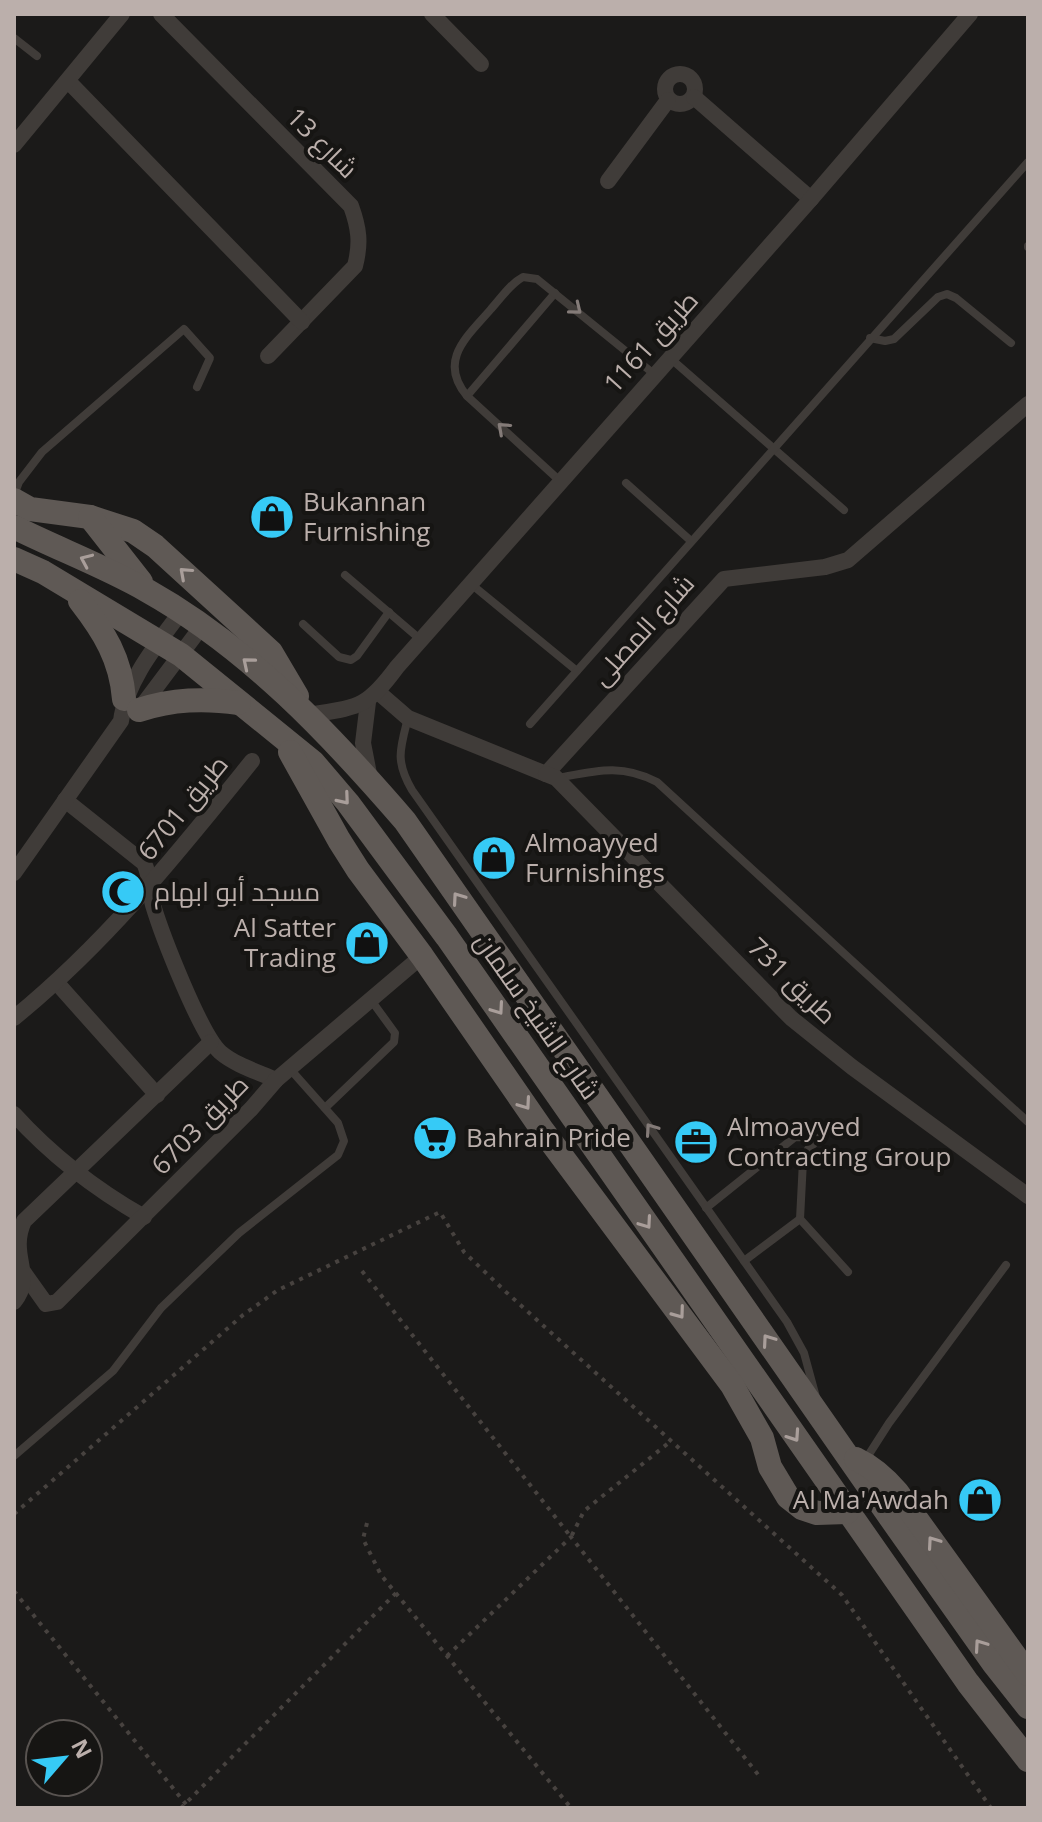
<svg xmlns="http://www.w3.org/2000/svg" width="1042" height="1822" font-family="'Open Sans',Cairo,sans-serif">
<rect width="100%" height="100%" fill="#1b1a19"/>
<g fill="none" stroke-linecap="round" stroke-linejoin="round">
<!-- path -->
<g stroke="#47423f" stroke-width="4" stroke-dasharray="4 6" stroke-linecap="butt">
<polyline points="362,1271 571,1537 584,1511 671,1441"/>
<polyline points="14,1514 243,1315 278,1290 440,1212 464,1252 506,1292 842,1595 991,1808"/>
<polyline points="367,1523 363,1539 381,1575 571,1808"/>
<polyline points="14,1591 189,1808"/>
<polyline points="447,1656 571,1537 760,1777"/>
<polyline points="181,1808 396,1593"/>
</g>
<!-- lane -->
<g stroke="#403c39" stroke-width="8">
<polyline points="14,38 37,56"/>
<polyline points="1028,246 1028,247"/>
<polyline points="870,338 885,341 894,339 938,297 947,294 956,298 1011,343"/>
<polyline points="670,358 844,510"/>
<polyline points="467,396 555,293"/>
<path d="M560,481l-93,-85c-30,-36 1,-60 24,-87 10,-11 19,-25 32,-32l14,2 117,95"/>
<polyline points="626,483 691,541"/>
<polyline points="14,495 19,482 42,452 184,329 210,358 197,387"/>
<polyline points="345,575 421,640"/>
<polyline points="471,584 577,671"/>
<polyline points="303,624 339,657 351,660 357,656 389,612"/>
<path d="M408,718c-8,31 -13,43 4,72l375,532 17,31 12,44"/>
<polyline points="530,724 1028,162"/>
<path d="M557,778c38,-7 64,-15 100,4l371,340"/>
<polyline points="325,1108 394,1042 395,1033 371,1000"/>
<polyline points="706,1208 795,1137 821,1138"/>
<polyline points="800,1219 803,1161 808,1149 835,1125"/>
<polyline points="744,1261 800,1219 848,1272"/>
<polyline points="14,1456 113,1371 161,1308 239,1233 338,1155 344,1141 338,1123 290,1069"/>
<polyline points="864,1462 889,1423 1006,1265"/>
</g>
<!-- street -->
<g stroke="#403c39" stroke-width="16">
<path d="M161,14l190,192c8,22 10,37 4,60l-87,90"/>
<polyline points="432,14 481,64"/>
<circle cx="680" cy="89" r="15"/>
<polyline points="68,81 302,322"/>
<polyline points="694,97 811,199"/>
<polyline points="14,145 122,14"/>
<polyline points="608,181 668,100"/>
<polyline points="378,692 408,718 546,774 724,579 825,567 848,560 1028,404"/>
<polyline points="368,702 363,743 370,779"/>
<polyline points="139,710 202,626"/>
<path d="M308,715c50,-8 58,-6 89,-48l414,-468 159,-185"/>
<polyline points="546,774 556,778 791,1018 852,1067 1028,1196"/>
<path d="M65,800l79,63c7,14 5,28 9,42 9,30 47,128 67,147 15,13 38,20 56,28"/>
<path d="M14,873l107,-152c5,-40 36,-77 60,-109"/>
<polyline points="57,983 157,1095"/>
<path d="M14,1018c94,-77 162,-163 238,-257"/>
<path d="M14,1114c38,42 81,75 130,103"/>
<polyline points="24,1273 46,1304 57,1302 251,1109 276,1080 422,956"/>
<path d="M14,1302c22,-27 -6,-46 10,-81l187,-179"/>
</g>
<!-- primary -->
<g stroke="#5f5955" stroke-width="24">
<polyline points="14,500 30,509 90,517 133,531 155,546 271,652 297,696"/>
<polyline points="90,517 141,582"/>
<path d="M14,527c44,22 90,39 132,63 102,57 184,144 259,231l494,709 95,134 34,43"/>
<polyline points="14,559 43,572 181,655 313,762 348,803 447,937 968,1683 1028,1760"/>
<path d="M80,601c24,31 41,58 44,98"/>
<path d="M139,710c34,-11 65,-12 100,-7"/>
<polyline points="290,752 339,840 358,870 422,956 543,1131 732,1385 762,1438 770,1467 788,1497 802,1508 817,1513 847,1512"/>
<path d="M856,1459c17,8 29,19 41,33l131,182"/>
</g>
</g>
<!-- one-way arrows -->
<defs><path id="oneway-chevron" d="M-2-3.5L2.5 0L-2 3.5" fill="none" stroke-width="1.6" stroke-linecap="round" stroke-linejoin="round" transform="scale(2)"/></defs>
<g stroke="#847b78">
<use href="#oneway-chevron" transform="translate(576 309) rotate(39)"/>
<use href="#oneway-chevron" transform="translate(503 428) rotate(-138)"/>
<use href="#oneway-chevron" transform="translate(651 1129) rotate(-125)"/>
</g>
<g stroke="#a99e9a">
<use href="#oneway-chevron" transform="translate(86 560) rotate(-156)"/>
<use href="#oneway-chevron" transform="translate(185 573) rotate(-138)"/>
<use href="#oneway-chevron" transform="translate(248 663) rotate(-140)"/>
<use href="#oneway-chevron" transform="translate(344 799) rotate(50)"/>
<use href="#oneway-chevron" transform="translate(458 898) rotate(-125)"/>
<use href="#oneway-chevron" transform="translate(498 1009) rotate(55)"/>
<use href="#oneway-chevron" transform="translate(525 1104) rotate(55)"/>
<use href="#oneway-chevron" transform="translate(646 1223) rotate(55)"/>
<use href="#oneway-chevron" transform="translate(679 1313) rotate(54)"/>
<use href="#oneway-chevron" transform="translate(768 1340) rotate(-125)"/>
<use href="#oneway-chevron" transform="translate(794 1436) rotate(56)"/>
<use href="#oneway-chevron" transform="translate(933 1542) rotate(-125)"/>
<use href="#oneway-chevron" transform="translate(980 1645) rotate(-125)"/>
</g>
<!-- icons -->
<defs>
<g id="shop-disc" transform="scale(2.3)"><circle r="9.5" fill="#36caf6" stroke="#161513"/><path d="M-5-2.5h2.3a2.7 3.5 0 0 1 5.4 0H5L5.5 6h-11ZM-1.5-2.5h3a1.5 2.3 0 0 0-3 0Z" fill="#111"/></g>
<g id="mosque-disc" transform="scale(2.3)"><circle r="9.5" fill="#36caf6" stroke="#161513"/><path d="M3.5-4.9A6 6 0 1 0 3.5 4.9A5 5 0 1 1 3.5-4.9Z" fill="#111"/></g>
<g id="supermarket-disc" transform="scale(2.3)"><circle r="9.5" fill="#36caf6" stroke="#161513"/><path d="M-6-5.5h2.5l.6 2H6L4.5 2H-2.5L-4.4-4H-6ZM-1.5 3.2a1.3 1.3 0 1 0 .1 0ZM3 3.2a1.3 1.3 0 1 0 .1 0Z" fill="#111"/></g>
<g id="office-disc" transform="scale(2.3)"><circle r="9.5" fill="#36caf6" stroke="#161513"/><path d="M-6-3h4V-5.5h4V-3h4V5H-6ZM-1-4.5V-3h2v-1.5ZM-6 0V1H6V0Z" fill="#111"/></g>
</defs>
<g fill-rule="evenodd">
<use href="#shop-disc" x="272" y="517"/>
<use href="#shop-disc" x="494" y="858"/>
<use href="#mosque-disc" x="123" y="892"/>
<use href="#shop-disc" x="367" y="943"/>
<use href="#supermarket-disc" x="435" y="1138"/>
<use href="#office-disc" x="696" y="1142"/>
<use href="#shop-disc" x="980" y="1500"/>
</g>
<g text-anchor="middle" stroke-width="8" stroke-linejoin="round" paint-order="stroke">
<!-- street labels -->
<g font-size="26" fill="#bbafab" stroke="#161513">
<text transform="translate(322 143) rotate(45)" y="9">شارع 13</text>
<text transform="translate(651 342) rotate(-48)" y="9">طريق 1161</text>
<text transform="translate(643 630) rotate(-48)" y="9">شارع المصلى</text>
<text transform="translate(183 808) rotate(-51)" y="9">طريق 6701</text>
<text transform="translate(792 981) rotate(44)" y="9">طريق 731</text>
<text transform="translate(537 1016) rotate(55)" y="9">شارع الشيخ سلمان</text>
<text transform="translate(200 1125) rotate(-46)" y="9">طريق 6703</text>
</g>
<!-- poi labels -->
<g font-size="26" fill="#bbafab" stroke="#161513" text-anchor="start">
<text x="303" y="511">Bukannan<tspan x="303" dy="30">Furnishing</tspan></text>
<text x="525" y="852">Almoayyed<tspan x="525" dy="30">Furnishings</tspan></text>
<text x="154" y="901">مسجد أبو ابهام</text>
<text x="336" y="937" text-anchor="end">Al Satter<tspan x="336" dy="30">Trading</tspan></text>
<text x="727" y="1136">Almoayyed<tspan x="727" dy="30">Contracting Group</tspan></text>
<text x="466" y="1147">Bahrain Pride</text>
<text x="949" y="1509" text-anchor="end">Al Ma'Awdah</text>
</g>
</g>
<!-- border -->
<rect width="1042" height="1822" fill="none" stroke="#bbafab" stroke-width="32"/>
<!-- north arrow -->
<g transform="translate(64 1758) rotate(62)"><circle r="38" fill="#161513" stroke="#585350" stroke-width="2"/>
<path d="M0-6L14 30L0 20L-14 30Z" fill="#36caf6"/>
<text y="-12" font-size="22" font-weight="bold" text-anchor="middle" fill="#bbafab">N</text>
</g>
</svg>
